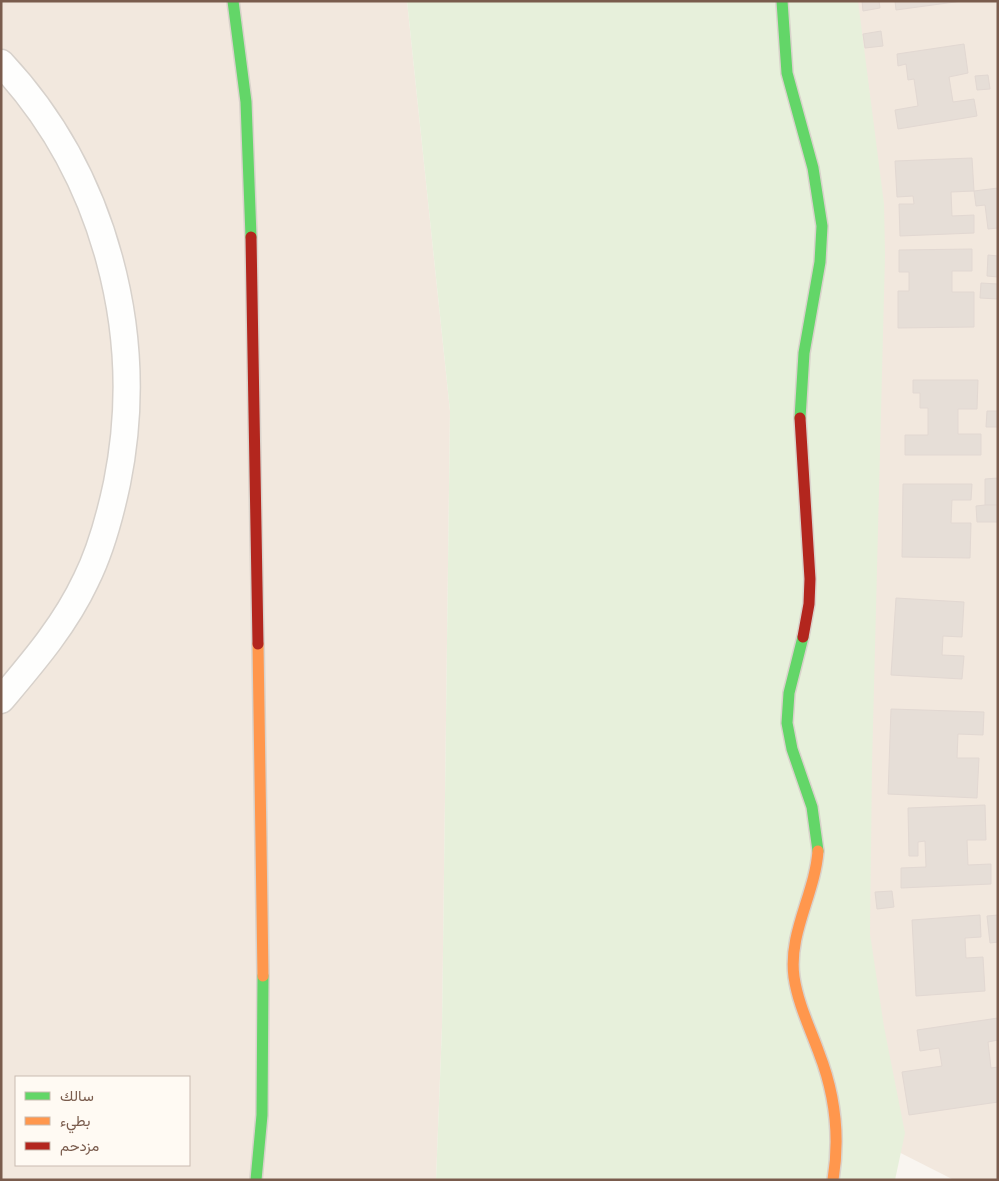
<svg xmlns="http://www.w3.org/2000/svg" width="999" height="1181" font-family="Overpass,Vazirmatn,sans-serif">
<rect width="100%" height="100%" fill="#f9f5f0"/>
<!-- residential -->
<g fill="#f2e8de" fill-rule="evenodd">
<path d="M1,1h406l43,410 -8,616 -6,153h-435zM16,1077h173v88h-173z"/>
<polygon points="831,1 998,1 998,1180 954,1180 869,1137"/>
</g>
<!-- green -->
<polygon fill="#e7f0db" points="407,1 858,1 884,204 885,255 872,765 870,934 884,1027 905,1133 895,1180 436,1180 442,1027 450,411"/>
<!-- building -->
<g fill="#e6ded7" stroke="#e2d8d2">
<polygon points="862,1 879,1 880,8 863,11"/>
<polygon points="895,1 962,1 896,10"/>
<polygon points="881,31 883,46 865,48 863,34"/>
<polygon points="964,44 968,73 949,77 953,102 974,99 977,116 898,129 895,110 918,106 914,79 908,80 906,64 898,66 897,54"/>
<polygon points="988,75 990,89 977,90 975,76"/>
<polygon points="972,158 974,191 951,192 952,216 974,215 974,233 900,236 899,204 914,204 913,196 897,197 895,161"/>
<polygon points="998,188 998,228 988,229 985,205 976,206 974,191"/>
<polygon points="972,249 972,271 952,271 952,292 974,292 974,327 898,328 898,291 909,291 909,272 899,272 899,250"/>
<polygon points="988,255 998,256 998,277 987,276"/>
<polygon points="981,283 998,284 998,299 980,298"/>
<polygon points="913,380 978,380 977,409 958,409 958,434 981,434 981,455 905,455 905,435 928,435 928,408 920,408 920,393 913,393"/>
<polygon points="987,411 998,411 998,427 986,427"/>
<polygon points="998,478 998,505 985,505 985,479"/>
<polygon points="903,484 972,484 971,500 952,500 951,523 971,523 970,558 902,557"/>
<polygon points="985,505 998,505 998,522 977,522 976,506"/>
<polygon points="896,598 964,602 962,637 943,636 942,655 964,656 962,679 891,675"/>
<polygon points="891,709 984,712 983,735 958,734 957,758 979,758 977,798 888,794"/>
<polygon points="985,805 986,840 967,840 968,865 991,864 991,884 901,888 901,868 926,867 925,841 918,842 918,856 909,856 908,808"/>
<polygon points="892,891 894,907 877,909 875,892"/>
<polygon points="980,915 981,937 965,938 966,958 983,957 985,991 916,996 912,920"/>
<polygon points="998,915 998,942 990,943 987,916"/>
<polygon points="998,1018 998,1040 988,1042 991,1068 998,1067 998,1102 909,1115 902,1072 942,1066 939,1048 920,1051 917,1030"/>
</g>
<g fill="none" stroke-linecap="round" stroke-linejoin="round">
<!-- street casing -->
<g stroke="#d7d1cb" stroke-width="29">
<path id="street" d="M1,63c104,111 146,271 116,420 -7,33 -16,67 -31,97 -21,45 -53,82 -85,120"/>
</g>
<!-- fast casing -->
<g stroke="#d9d2cb" stroke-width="14">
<g id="fast">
<polyline points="233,1 246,102 251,237"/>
<polyline points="782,1 787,73 813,168 822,226 820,262 804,353 800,418"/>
<polyline points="803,637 789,693 787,723 792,749 812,807 818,851"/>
<polyline points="256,1180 262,1115 263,976"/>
</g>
</g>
<!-- slow casing -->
<g stroke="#d9d2cb" stroke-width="14">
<g id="slow">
<polyline points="258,644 263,976"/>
<path d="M818,851c-3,43 -30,82 -24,126 4,27 16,51 25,76 16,41 21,84 14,127"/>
</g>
</g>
<!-- jam casing -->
<g stroke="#d9d2cb" stroke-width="14">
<g id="jam">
<polyline points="251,237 258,644"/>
<polyline points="800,418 810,579 809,604 803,637"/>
</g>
</g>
<!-- street -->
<use href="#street" stroke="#fefefd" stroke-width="26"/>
<!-- fast -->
<use href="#fast" stroke="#63d668" stroke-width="11"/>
<!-- slow -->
<use href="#slow" stroke="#ff974d" stroke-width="11"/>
<!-- jam -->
<use href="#jam" stroke="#b3261e" stroke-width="11"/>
</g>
<!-- border -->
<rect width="999" height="1181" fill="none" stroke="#7a5c4d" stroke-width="5"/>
<!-- legend -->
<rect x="15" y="1076" width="175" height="90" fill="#fffaf3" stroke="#cabbb1"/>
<rect x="25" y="1092" width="25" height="8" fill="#63d668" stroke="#cabbb1"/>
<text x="60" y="1101" font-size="15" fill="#7a5c4d">سالك</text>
<rect x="25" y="1117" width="25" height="8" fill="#ff974d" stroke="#cabbb1"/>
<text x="60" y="1126" font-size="15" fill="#7a5c4d">بطيء</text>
<rect x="25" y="1142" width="25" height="8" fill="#b3261e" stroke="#cabbb1"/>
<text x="60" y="1151" font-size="15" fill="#7a5c4d">مزدحم</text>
</svg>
